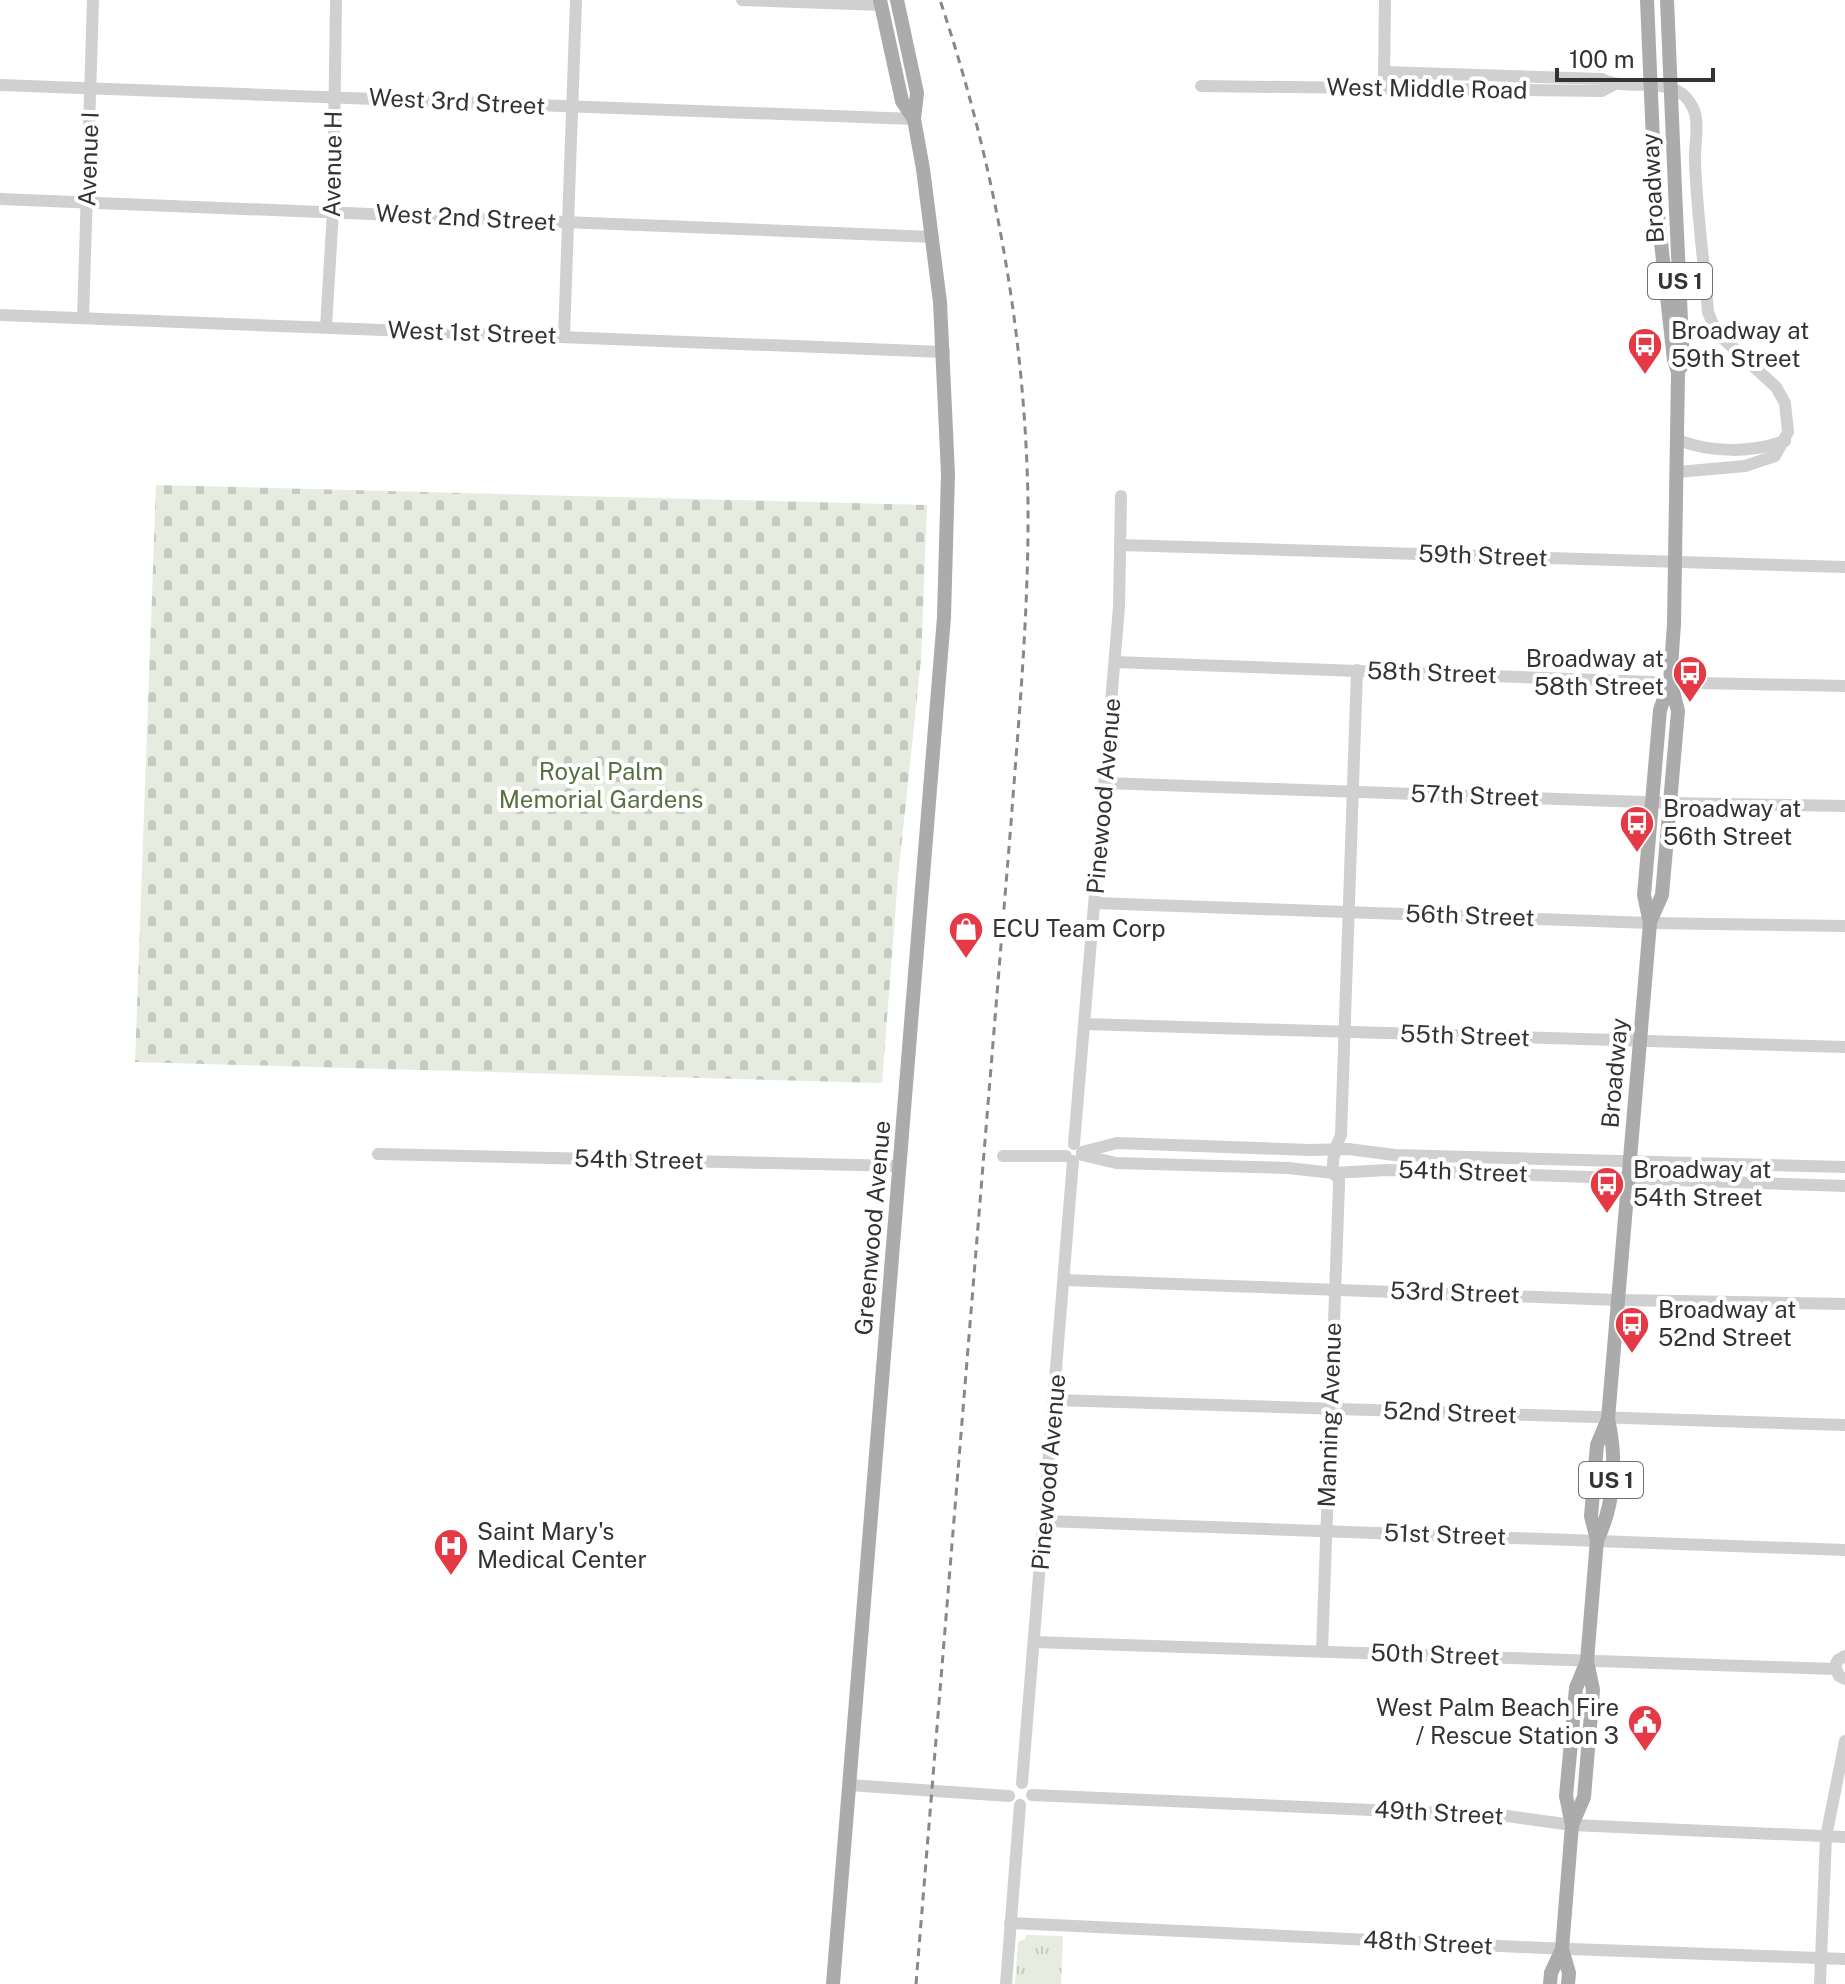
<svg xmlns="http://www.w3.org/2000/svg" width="1845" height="1984" font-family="'Public Sans',sans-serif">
<defs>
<pattern id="cemetery-stones" width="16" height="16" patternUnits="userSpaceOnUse" patternTransform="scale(2)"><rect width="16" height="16" fill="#e6ecdf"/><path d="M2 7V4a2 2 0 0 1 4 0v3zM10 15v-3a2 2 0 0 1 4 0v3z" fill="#c6cbc0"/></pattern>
<pattern id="park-tufts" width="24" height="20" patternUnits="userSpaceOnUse" patternTransform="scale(2)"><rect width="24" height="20" fill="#e6ecdf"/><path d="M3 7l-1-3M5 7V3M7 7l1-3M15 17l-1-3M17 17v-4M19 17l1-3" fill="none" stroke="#c6cbc0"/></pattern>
</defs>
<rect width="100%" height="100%" fill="#fff"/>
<!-- cemetery -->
<polygon fill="url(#cemetery-stones)" points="156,485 927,505 921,659 898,877 882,1083 135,1062"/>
<!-- park -->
<polygon fill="url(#park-tufts)" points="1026,1935 1063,1936 1061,1984 1015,1984 1018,1942 1025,1939"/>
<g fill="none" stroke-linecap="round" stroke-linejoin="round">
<!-- minor -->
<g stroke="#d0d0d0" stroke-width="12">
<polyline points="742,0 882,5"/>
<path d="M1384,72l218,7c24,12 55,-1 79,14 6,4 12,13 14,20 4,16 -1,34 0,50 2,50 9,100 13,149l8,20 60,55 9,16 3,29 -13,24 -30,10 -67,6"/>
<polyline points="1384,77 1385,0"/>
<polyline points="0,85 914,119"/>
<polyline points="1201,86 1602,91 1613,85"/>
<polyline points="0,199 933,237"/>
<polyline points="0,315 944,352"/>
<polyline points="83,318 93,0"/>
<polyline points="326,327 333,211 336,0"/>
<polyline points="564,336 576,0"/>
<path d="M1678,440c34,13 73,13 107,1"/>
<polyline points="1120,545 1845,567"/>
<polyline points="1115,662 1653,682 1845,686"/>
<polyline points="1105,783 1670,803 1845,806"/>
<polyline points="1095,903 1650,923 1845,926"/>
<polyline points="1085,1024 1845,1047"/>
<polyline points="1074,1144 1119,607 1121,496"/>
<polyline points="1082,1152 1117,1143 1310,1150 1348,1149 1395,1155 1845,1167"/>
<polyline points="378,1154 900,1166"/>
<polyline points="1082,1155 1116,1163 1288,1168 1333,1173 1387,1170 1845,1186"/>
<polyline points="1003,1156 1066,1156"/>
<polyline points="1065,1280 1618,1300 1845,1304"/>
<polyline points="1055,1400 1845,1425"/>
<polyline points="1045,1521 1845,1550"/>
<polyline points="1035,1642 1835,1669"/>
<path d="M1322,1651l17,-466v-6l-6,-6c-1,-16 2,-24 8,-38l16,-465"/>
<polyline points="1845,1656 1838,1660 1835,1666 1839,1676 1845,1679"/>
<polyline points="1022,1783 1073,1161"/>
<polyline points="849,1785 1009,1796"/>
<polyline points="1032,1795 1507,1816 1572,1825 1845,1837"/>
<polyline points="1010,1923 1544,1948 1845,1959"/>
<polyline points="1006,1984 1020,1805"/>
<polyline points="1820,1984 1826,1837 1845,1741"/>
</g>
<!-- major -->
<g stroke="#ababab" stroke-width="14">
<polyline points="880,0 902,101 914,119"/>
<polyline points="1675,189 1683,364 1678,371"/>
<polyline points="1650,922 1662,895 1678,711 1671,683"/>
<path d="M1597,1540c18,-36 20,-82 11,-121l42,-496 -6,-28 16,-185 10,-28 4,-58 4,-252 -4,-12 -19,-172"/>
<polyline points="1572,1825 1584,1797 1593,1690 1587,1661 1597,1540 1591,1516 1597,1445 1608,1419"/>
<polyline points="833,1984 944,617 948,474 940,302 923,169 914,119 917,93 897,0"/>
<polyline points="1550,1984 1551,1973 1562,1949"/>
<polyline points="1568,1984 1569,1973 1562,1949 1572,1825 1566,1796 1576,1688 1587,1661"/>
</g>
<!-- rail -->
<path stroke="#888" stroke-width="3" stroke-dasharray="8 6" stroke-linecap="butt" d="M916,1984l95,-1161c8,-107 18,-214 17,-322 -3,-171 -34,-339 -88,-501"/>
<!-- major-bridge -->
<g stroke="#ababab" stroke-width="14">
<polyline points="1647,0 1655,188"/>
<polyline points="1667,0 1675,189"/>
</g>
</g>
<!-- icons -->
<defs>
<g id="bus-pin" transform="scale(1.8)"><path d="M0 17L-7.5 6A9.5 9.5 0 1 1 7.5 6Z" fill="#e63946" stroke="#fff"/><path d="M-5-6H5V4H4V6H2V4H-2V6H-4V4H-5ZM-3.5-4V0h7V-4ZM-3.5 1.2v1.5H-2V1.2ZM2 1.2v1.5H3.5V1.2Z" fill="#fff"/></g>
<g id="shop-pin" transform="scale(1.8)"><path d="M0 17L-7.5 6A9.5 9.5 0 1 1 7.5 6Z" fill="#e63946" stroke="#fff"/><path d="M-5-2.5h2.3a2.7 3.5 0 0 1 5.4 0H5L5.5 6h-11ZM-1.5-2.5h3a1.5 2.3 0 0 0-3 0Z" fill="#fff"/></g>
<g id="hospital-pin" transform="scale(1.8)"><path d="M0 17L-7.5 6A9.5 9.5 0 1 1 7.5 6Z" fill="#e63946" stroke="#fff"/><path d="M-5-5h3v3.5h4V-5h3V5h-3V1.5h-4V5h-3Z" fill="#fff"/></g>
<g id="civic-pin" transform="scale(1.8)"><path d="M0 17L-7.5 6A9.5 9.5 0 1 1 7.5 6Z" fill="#e63946" stroke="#fff"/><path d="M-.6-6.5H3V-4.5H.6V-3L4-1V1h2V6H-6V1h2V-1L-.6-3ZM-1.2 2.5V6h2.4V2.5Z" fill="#fff"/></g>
</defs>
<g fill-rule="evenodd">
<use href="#bus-pin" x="1645" y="345"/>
<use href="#bus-pin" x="1690" y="673"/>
<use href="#bus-pin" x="1637" y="823"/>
<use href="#shop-pin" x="966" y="929"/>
<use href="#bus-pin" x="1607" y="1184"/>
<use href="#bus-pin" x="1632" y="1324"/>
<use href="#hospital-pin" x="451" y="1546"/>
<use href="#civic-pin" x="1645" y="1722"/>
</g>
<g text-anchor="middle" stroke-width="8" stroke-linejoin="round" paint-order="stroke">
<!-- shield labels -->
<g fill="#fff" stroke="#707070" stroke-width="2">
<rect x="1648" y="263" width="64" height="36" rx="6"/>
<rect x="1579" y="1462" width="64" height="36" rx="6"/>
</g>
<g font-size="22" font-weight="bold" fill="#333">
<text x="1680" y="289">US 1</text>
<text x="1611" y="1488">US 1</text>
</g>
<!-- street labels -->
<g font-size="24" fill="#333" stroke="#fff">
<text transform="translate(1427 89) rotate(1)" y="8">West Middle Road</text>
<text transform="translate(457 102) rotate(3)" y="8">West 3rd Street</text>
<text transform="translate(89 159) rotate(-88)" y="8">Avenue I</text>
<text transform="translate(333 164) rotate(-89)" y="8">Avenue H</text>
<text transform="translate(1653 188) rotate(-93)" y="8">Broadway</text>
<text transform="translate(466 218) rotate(3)" y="8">West 2nd Street</text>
<text transform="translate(472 333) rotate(2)" y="8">West 1st Street</text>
<text transform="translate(1483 556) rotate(2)" y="8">59th Street</text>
<text transform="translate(1432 673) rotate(2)" y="8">58th Street</text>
<text transform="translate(1104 796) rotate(-85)" y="8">Pinewood Avenue</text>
<text transform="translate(1475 796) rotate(2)" y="8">57th Street</text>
<text transform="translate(1470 916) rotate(2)" y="8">56th Street</text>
<text transform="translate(1465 1036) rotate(2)" y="8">55th Street</text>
<text transform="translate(1615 1073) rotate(-85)" y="8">Broadway</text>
<text transform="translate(639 1160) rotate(1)" y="8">54th Street</text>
<text transform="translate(1463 1172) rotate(2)" y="8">54th Street</text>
<text transform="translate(873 1228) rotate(-85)" y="8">Greenwood Avenue</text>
<text transform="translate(1455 1293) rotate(2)" y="8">53rd Street</text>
<text transform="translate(1450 1413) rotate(2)" y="8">52nd Street</text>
<text transform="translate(1330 1415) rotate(-88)" y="8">Manning Avenue</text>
<text transform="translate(1049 1472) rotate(-85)" y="8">Pinewood Avenue</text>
<text transform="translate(1445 1535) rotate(2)" y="8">51st Street</text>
<text transform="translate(1435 1655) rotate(2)" y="8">50th Street</text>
<text transform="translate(1439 1813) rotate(3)" y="8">49th Street</text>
<text transform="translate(1428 1943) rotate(3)" y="8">48th Street</text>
</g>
<!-- poi labels -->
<g font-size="24" fill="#333" stroke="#fff" text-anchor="start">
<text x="1671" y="339">Broadway at<tspan x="1671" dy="28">59th Street</tspan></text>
<text x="1664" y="667" text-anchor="end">Broadway at<tspan x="1664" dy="28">58th Street</tspan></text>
<text x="1663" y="817">Broadway at<tspan x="1663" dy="28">56th Street</tspan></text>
<text x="992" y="937">ECU Team Corp</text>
<text x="1633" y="1178">Broadway at<tspan x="1633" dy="28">54th Street</tspan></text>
<text x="1658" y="1318">Broadway at<tspan x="1658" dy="28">52nd Street</tspan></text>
<text x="477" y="1540">Saint Mary's<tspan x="477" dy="28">Medical Center</tspan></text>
<text x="1619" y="1716" text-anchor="end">West Palm Beach Fire<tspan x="1619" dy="28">/ Rescue Station 3</tspan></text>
</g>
<!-- park labels -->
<g font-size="24" fill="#56703f" stroke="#fff">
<text x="601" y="780">Royal Palm<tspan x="601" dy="28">Memorial Gardens</tspan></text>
</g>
</g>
<!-- scale -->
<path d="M1557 68v12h156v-12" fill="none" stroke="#333333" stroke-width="4"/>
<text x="1569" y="68" font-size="24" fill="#333333" stroke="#ffffff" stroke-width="6" paint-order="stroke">100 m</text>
</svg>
